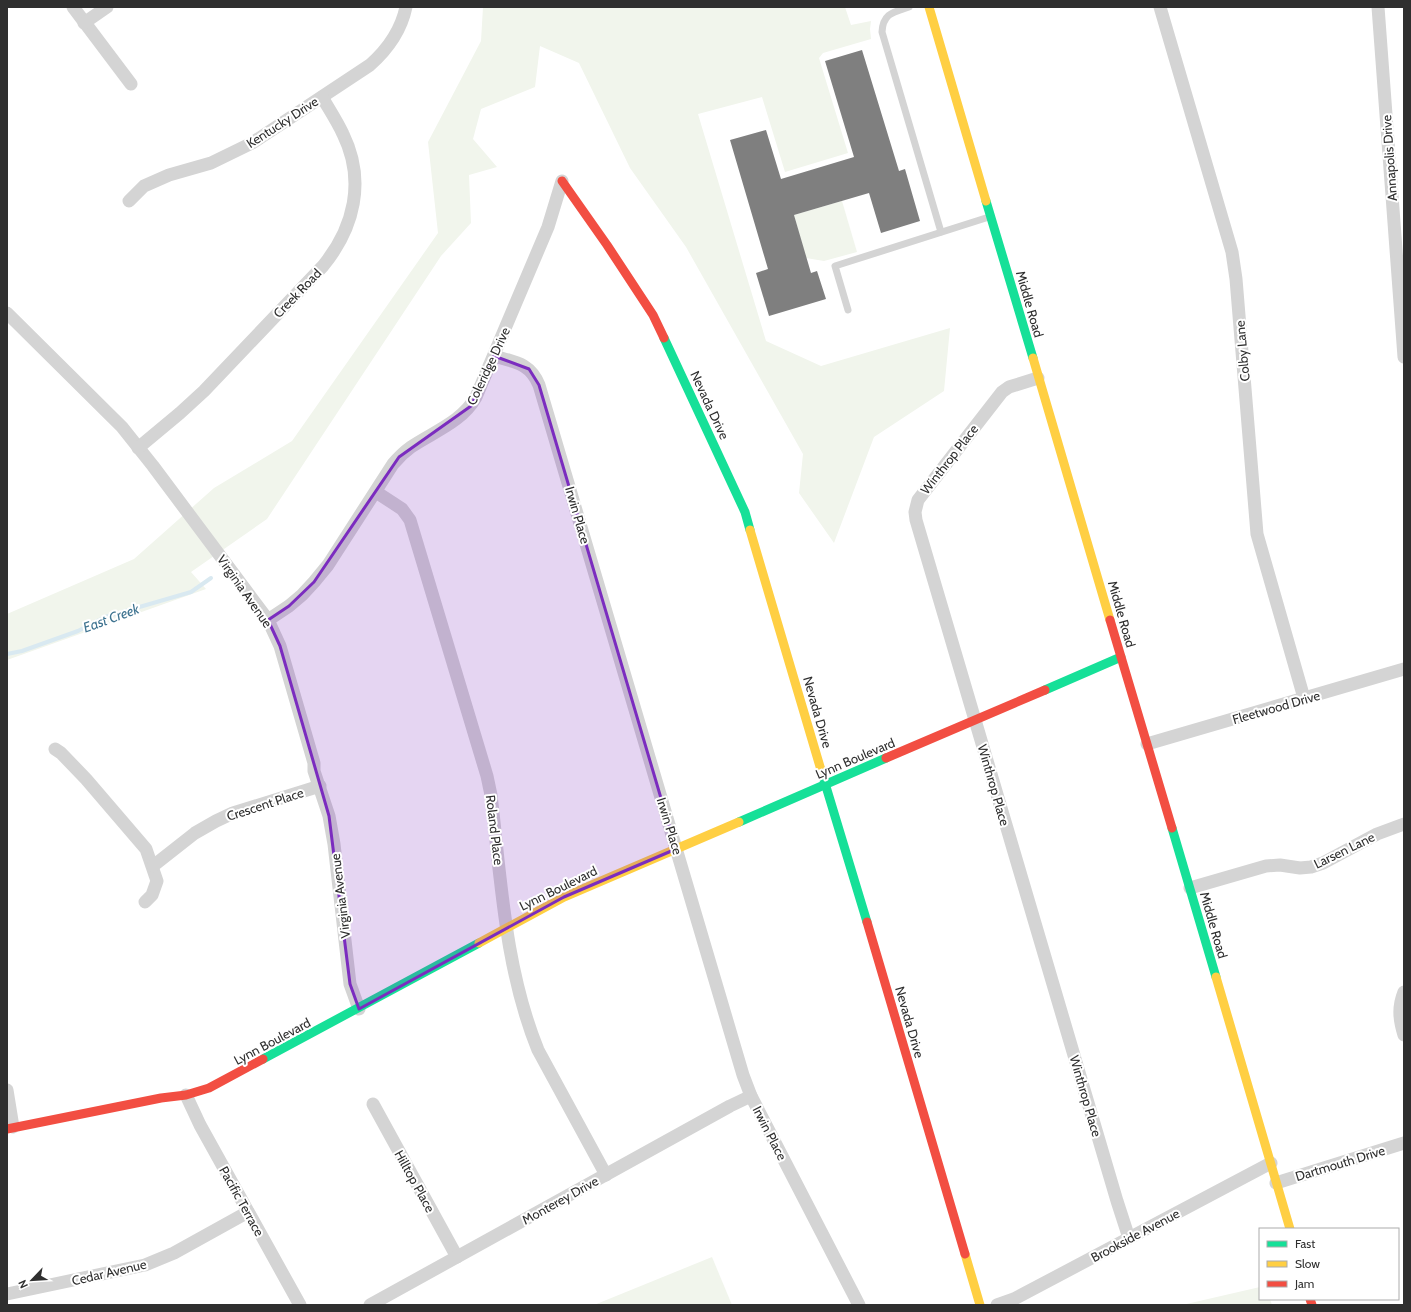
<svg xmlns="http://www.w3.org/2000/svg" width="1411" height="1312" font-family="Cabin,sans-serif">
<rect width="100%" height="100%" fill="#fff"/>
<!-- green -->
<g fill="#f1f5ec">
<polygon points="483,7 845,7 851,25 871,21 870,29 871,39 823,53 819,58 848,153 785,172 762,97 698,114 766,341 821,366 950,328 944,391 874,437 834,543 799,493 803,454 686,247 630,168 579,63 540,46 535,87 481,109 473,139 497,167 469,175 471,223 441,256 267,519 191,572 206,589 7,660 7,614 134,559 214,488 292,441 438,233 428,142 481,41"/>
<polygon points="842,201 857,252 824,261 806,258 794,215"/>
<polygon points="712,1257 732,1305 594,1305"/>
<polygon points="1260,1287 1260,1299 1270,1299 1272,1305 1182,1305"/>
</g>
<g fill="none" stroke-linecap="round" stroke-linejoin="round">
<!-- stream -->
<polyline stroke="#d9e9f1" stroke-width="4" points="7,654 22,651 78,631 105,617 191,592 211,578"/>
</g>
<!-- building -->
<polygon fill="#7f7f7f" points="862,50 899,171 905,169 920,221 881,233 869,193 794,215 811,273 817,271 826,299 769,316 756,273 768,269 730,140 766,130 781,179 854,157 825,61"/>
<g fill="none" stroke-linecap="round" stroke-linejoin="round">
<!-- lane -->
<g stroke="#d4d4d4" stroke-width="7">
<path d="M909,7c-15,5 -26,6 -27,25l59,200"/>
<polyline points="848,310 835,266 989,217"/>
</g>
<!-- street -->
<g stroke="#d4d4d4" stroke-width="13">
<polyline points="73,7 131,84"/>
<polyline points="1160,7 1232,252 1236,279 1257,534 1304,698"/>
<polyline points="1378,7 1404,357"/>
<polyline points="84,23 107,7"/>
<path d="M129,201l15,-15 25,-11 42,-12 41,-20 118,-78c18,-16 31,-34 36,-58"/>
<polyline points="7,313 122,427 153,466 268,620 280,646 314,763 314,771 329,816 334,844 350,984 359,1009"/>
<path d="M494,356c21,6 36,7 45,29l204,690 8,21 108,209"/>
<polyline points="1038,378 1009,387 1002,392 918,500 915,512 916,520 1117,1201 1129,1238"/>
<path d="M138,448l42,-35 24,-22 119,-125c31,-38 43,-85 20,-132 -6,-13 -14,-25 -21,-37"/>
<path d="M376,492l26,17 8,11 77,256 4,19c10,85 14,174 47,255l68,125"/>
<path d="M268,620l21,-14 13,-11 12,-13 14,-17 65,-101c5,-6 11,-12 18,-17 22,-15 51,-25 65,-50l72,-170 14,-46"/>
<polyline points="1147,744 1404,669"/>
<polyline points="55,749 61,753 86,779 146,849 157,881 152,895 145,902"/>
<polyline points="153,866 195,833 216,821 233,813 320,786"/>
<polyline points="1190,888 1266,866 1280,865 1300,868 1311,867 1323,863 1377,834 1404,824"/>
<path d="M1404,992c-6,15 -5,27 0,43"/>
<polyline points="7,1090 13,1127"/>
<polyline points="186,1095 200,1125 300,1305"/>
<polyline points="373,1104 457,1257"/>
<polyline points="1276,1183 1404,1143"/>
<polyline points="7,1294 145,1265 174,1253 248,1212"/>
<polyline points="370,1305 730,1106 751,1096"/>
<polyline points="997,1305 1014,1299 1271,1163"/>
</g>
<!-- fast -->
<g stroke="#16e098" stroke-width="9">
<polyline points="986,201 1033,358"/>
<polyline points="664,338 745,512 750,530"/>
<polyline points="1045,690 1121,657"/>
<polyline points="821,770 867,922"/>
<polyline points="739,822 886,758"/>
<polyline points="1172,828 1216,977"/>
<polyline points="263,1059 479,943"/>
</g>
<!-- slow -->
<g stroke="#ffcf43" stroke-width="9">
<polyline points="929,7 986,201"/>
<polyline points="1033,358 1110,620"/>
<polyline points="750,530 821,770"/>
<polyline points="479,943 564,897 739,822"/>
<polyline points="1216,977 1290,1229"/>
<polyline points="965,1254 980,1305"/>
</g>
<!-- jam -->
<g stroke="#f24e42" stroke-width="9">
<polyline points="562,181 607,245 653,315 664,338"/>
<polyline points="1110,620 1172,828"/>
<polyline points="886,758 1045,690"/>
<polyline points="867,922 965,1254"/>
<polyline points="7,1129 161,1098 186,1095 209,1088 263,1059"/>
<polyline points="1310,1299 1312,1305"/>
</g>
</g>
<!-- marked area -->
<path fill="#7b2cbf" fill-opacity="0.2" stroke="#7b2cbf" stroke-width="3" stroke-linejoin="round" d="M494,356l35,13 10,16 137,464 -112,48 -205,112 -9,-25 -21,-168 -49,-170 -12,-26 21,-14 25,-24 85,-125 72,-51z"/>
<g text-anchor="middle" stroke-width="4" stroke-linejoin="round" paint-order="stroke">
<!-- street labels -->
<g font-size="13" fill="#2f2f2f" stroke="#fff">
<text transform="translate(282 122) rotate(-33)" y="5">Kentucky Drive</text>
<text transform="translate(1389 158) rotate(-94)" y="5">Annapolis Drive</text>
<text transform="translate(297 293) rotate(-46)" y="5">Creek Road</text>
<text transform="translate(1030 304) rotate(74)" y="5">Middle Road</text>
<text transform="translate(1242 351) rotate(-95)" y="5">Colby Lane</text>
<text transform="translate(488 366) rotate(-65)" y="5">Coleridge Drive</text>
<text transform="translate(710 405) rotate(65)" y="5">Nevada Drive</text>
<text transform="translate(949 459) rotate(-52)" y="5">Winthrop Place</text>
<text transform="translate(578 515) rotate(74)" y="5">Irwin Place</text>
<text transform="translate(245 591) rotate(55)" y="5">Virginia Avenue</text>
<text transform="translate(1122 614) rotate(74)" y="5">Middle Road</text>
<text transform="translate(1276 707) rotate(-16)" y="5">Fleetwood Drive</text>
<text transform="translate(818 712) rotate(74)" y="5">Nevada Drive</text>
<text transform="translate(855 758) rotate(-23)" y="5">Lynn Boulevard</text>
<text transform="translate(994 785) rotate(74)" y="5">Winthrop Place</text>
<text transform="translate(265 804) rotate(-18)" y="5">Crescent Place</text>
<text transform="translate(670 826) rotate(73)" y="5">Irwin Place</text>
<text transform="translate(495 830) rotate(83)" y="5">Roland Place</text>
<text transform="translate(1344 850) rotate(-26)" y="5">Larsen Lane</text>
<text transform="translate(558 888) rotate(-26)" y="5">Lynn Boulevard</text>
<text transform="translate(340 896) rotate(-97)" y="5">Virginia Avenue</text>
<text transform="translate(1214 925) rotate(74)" y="5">Middle Road</text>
<text transform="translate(910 1022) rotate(74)" y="5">Nevada Drive</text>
<text transform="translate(272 1041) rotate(-28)" y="5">Lynn Boulevard</text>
<text transform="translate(1086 1096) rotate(74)" y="5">Winthrop Place</text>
<text transform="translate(770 1133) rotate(63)" y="5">Irwin Place</text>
<text transform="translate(1340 1163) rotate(-17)" y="5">Dartmouth Drive</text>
<text transform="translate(415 1181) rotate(61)" y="5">Hilltop Place</text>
<text transform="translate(560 1200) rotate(-29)" y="5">Monterey Drive</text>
<text transform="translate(242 1201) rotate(61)" y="5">Pacific Terrace</text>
<text transform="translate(1135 1235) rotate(-28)" y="5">Brookside Avenue</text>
<text transform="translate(109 1272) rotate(-13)" y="5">Cedar Avenue</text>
</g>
<!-- water labels -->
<g font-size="14" font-style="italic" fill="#3e7390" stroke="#fff">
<text transform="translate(111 618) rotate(-20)" y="5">East Creek</text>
</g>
</g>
<!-- border -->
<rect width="1411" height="1312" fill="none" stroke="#2f2f2f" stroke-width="16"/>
<!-- legend -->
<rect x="1259" y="1228" width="140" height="72" fill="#ffffff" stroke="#acacac"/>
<rect x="1267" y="1241" width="20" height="6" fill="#16e098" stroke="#acacac"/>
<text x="1295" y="1248" font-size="12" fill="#2f2f2f">Fast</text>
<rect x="1267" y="1261" width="20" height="6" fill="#ffcf43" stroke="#acacac"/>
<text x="1295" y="1268" font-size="12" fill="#2f2f2f">Slow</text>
<rect x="1267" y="1281" width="20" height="6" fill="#f24e42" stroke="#acacac"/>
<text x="1295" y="1288" font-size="12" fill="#2f2f2f">Jam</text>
<!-- north arrow -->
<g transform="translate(32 1280) rotate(245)" stroke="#ffffff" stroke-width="3" paint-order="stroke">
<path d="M0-3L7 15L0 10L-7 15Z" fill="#2f2f2f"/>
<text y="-6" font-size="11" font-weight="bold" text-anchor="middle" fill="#2f2f2f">N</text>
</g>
</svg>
